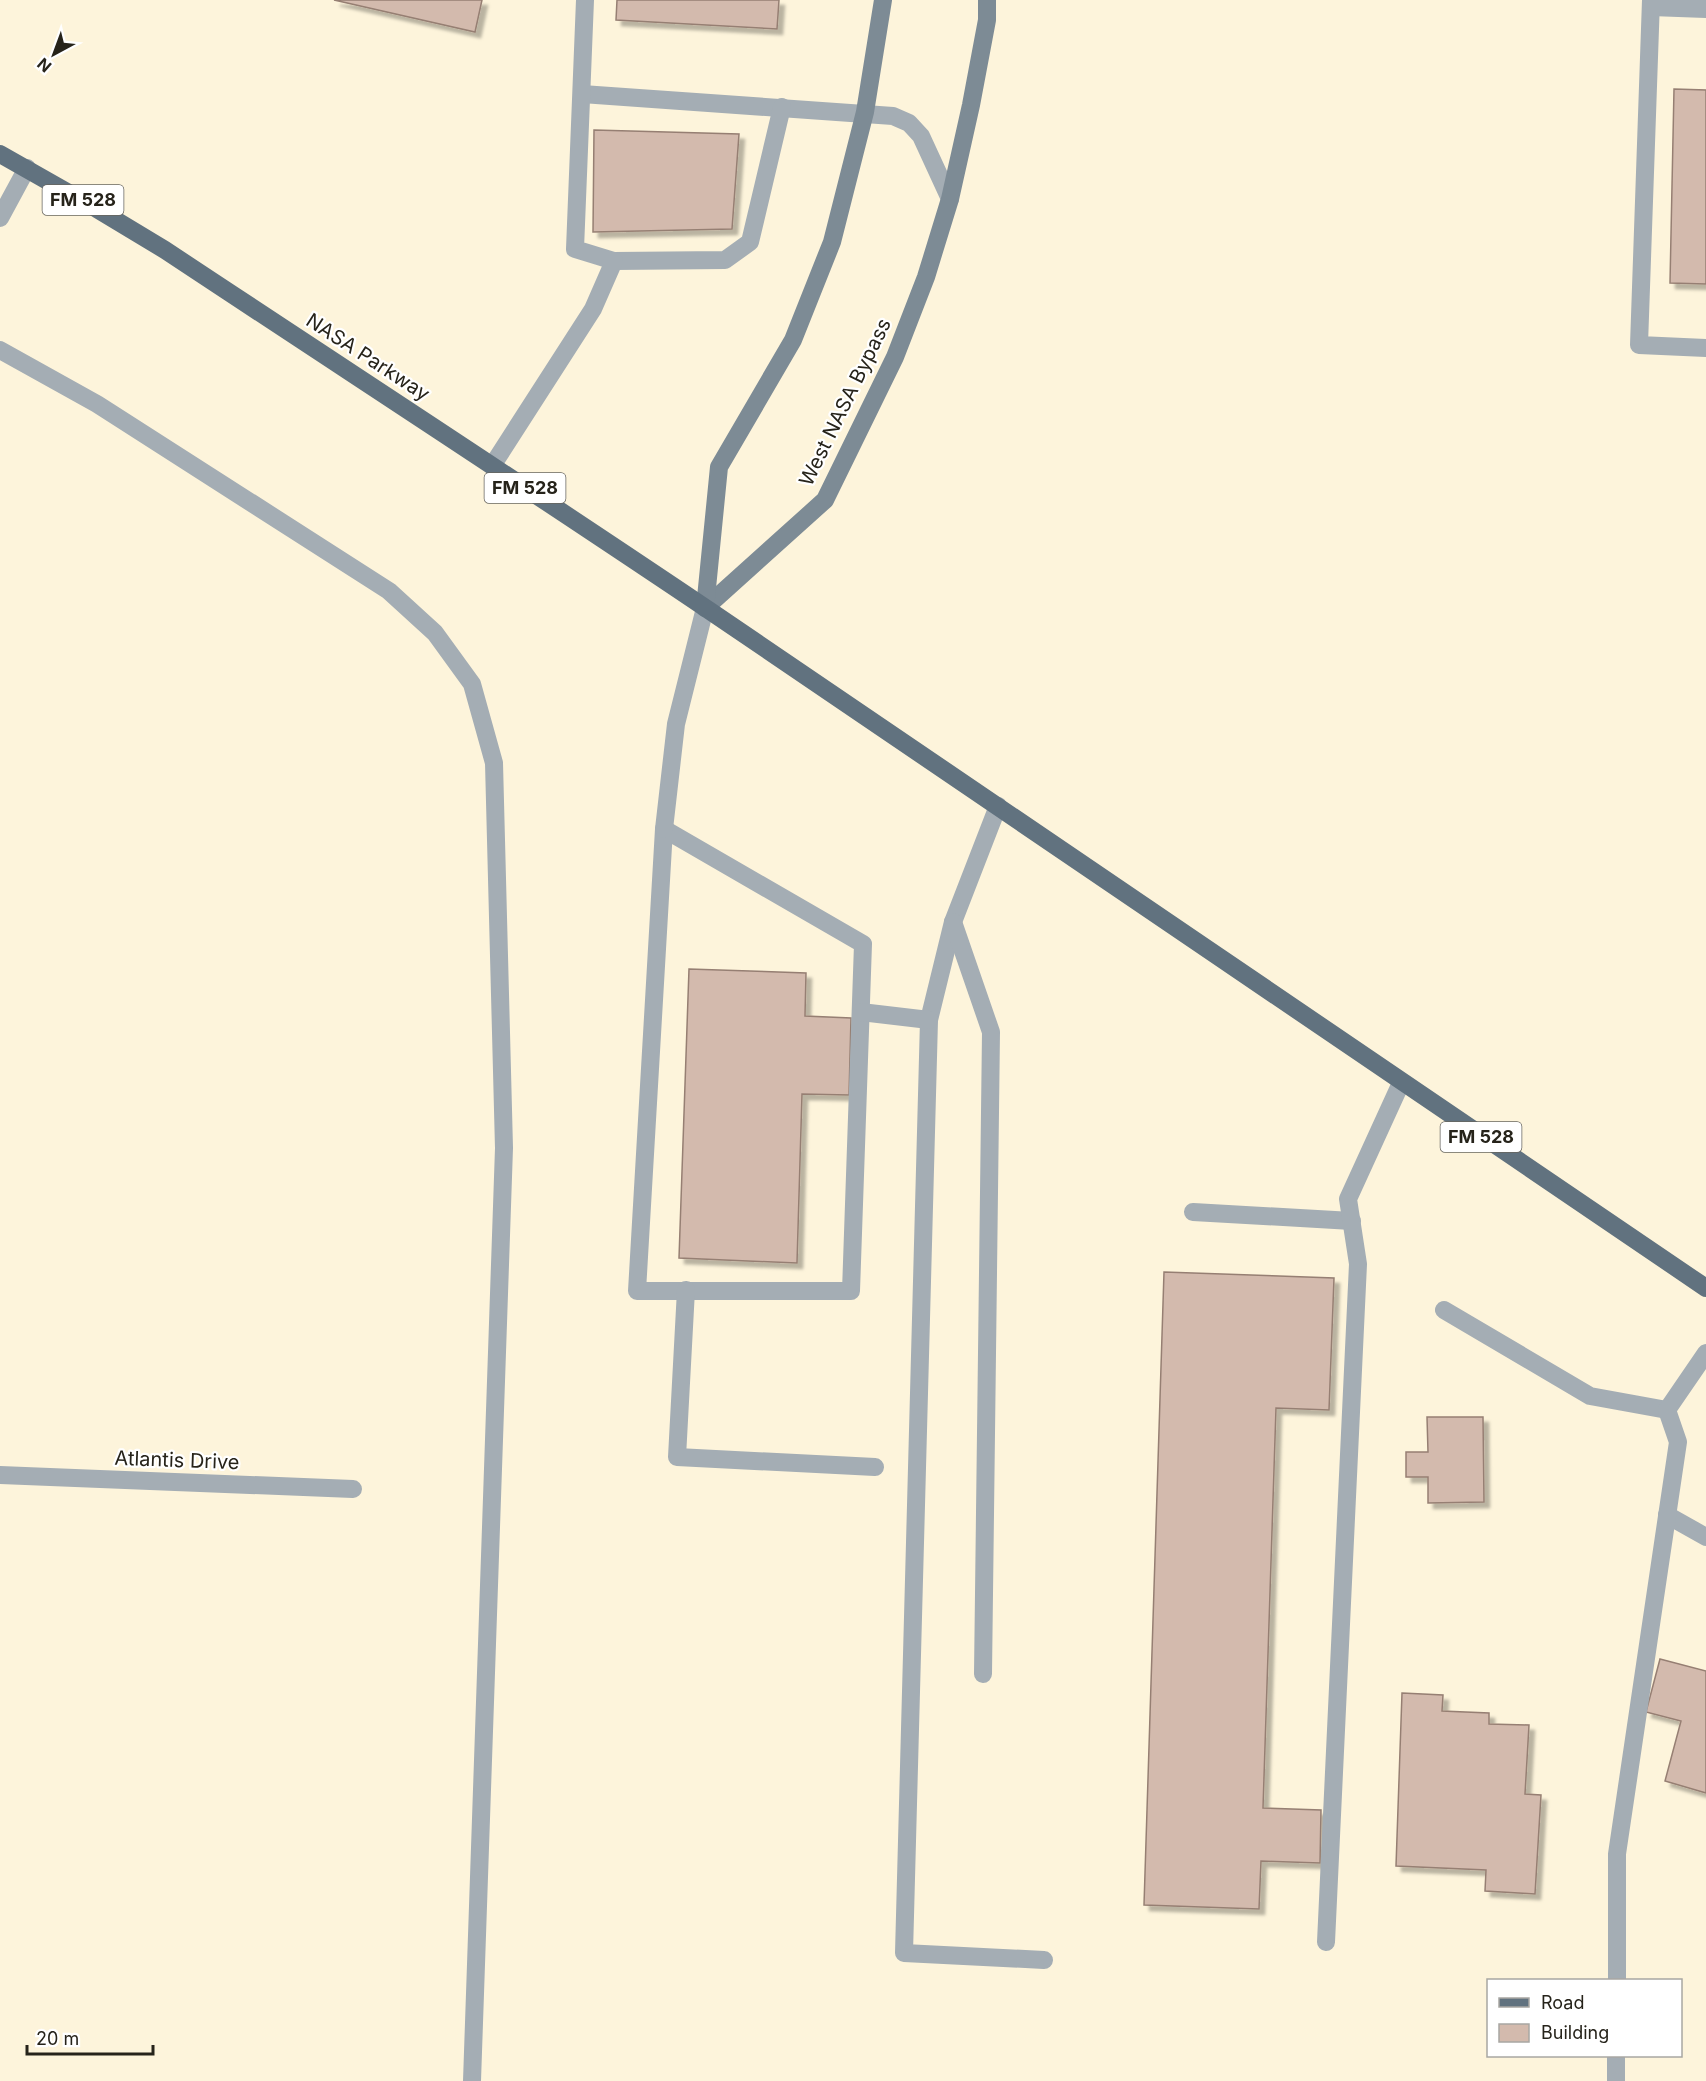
<svg xmlns="http://www.w3.org/2000/svg" width="1706" height="2081" font-family="Inter,sans-serif">
<defs>
<filter id="shadow"><feDropShadow dx="5.5" dy="5.5" stdDeviation="1.5" flood-color="#0004"/></filter>
</defs>
<rect width="100%" height="100%" fill="#fdf4db"/>
<!-- building -->
<g fill="#d3baad" stroke="#967f73" stroke-width="1.5" filter="url(#shadow)">
<polygon points="334,0 482,0 475,32"/>
<polygon points="617,0 779,0 777,29 616,20"/>
<polygon points="1674,89 1706,90 1706,284 1670,283"/>
<polygon points="594,130 739,134 732,229 593,232"/>
<polygon points="689,969 806,973 805,1016 851,1018 849,1095 802,1094 797,1263 679,1258"/>
<polygon points="1164,1272 1334,1278 1329,1410 1276,1408 1263,1808 1321,1810 1320,1863 1261,1861 1259,1909 1144,1905"/>
<polygon points="1427,1417 1483,1417 1484,1502 1428,1503 1428,1477 1406,1477 1406,1452 1428,1452"/>
<polygon points="1660,1659 1706,1671 1706,1793 1665,1781 1681,1721 1646,1712"/>
<polygon points="1402,1693 1443,1695 1442,1711 1489,1713 1489,1724 1529,1725 1525,1794 1541,1795 1535,1894 1485,1891 1486,1870 1396,1866"/>
</g>
<g fill="none" stroke-linecap="round" stroke-linejoin="round">
<!-- lane -->
<g stroke="#a4adb4" stroke-width="18">
<polyline points="1651,0 1639,345 1706,348"/>
<polyline points="1651,7 1706,9"/>
<polyline points="582,94 893,116 909,123 921,136 950,199"/>
<polyline points="0,218 27,168"/>
<polyline points="614,261 725,260 750,242 782,107"/>
<polyline points="0,350 97,404 389,591 435,633 472,684 494,763 504,1148 472,2081"/>
<polyline points="492,466 593,309 614,261 575,249 585,0"/>
<polyline points="998,806 953,922 929,1020 904,1953 1044,1960"/>
<polygon points="664,829 863,944 851,1291 637,1291"/>
<polyline points="664,829 676,724 705,608"/>
<polyline points="953,922 991,1032 983,1674"/>
<polyline points="861,1012 929,1020"/>
<polyline points="1193,1212 1352,1221"/>
<polyline points="686,1290 677,1457 875,1467"/>
<polyline points="1444,1310 1590,1396 1667,1410"/>
<polyline points="1667,1515 1706,1537"/>
<polyline points="1326,1942 1358,1264 1348,1199 1401,1083"/>
<polyline points="1617,1980 1617,1854 1678,1442 1667,1410 1706,1353"/>
<polyline points="1616,2081 1616,2056"/>
</g>
<!-- street -->
<polyline stroke="#a4adb4" stroke-width="18" points="0,1475 353,1489"/>
<!-- secondary -->
<g stroke="#7d8b95" stroke-width="18">
<polyline points="705,608 825,500 895,357 926,277 950,199 971,105 987,20 987,0"/>
<polyline points="705,608 719,467 793,340 832,242 865,112 883,0"/>
</g>
<!-- primary -->
<path stroke="#61727f" stroke-width="18" d="M0,154l97,55 68,41c181,120 364,239 545,361 333,224 663,453 996,677"/>
</g>
<g text-anchor="middle" stroke-width="4.5" stroke-linejoin="round" paint-order="stroke">
<!-- shield labels -->
<g fill="#fff" stroke="#67655f" stroke-width="1.5">
<rect x="42.5" y="185" width="81" height="30" rx="4.5"/>
<rect x="484.5" y="473" width="81" height="30" rx="4.5"/>
<rect x="1440.5" y="1122" width="81" height="30" rx="4.5"/>
</g>
<g font-size="18" font-weight="bold" fill="#26231a">
<text x="83" y="206">FM 528</text>
<text x="525" y="494">FM 528</text>
<text x="1481" y="1143">FM 528</text>
</g>
<!-- street labels -->
<g font-size="20" fill="#26231a" stroke="#fff">
<text transform="translate(368 357) rotate(33)" y="7">NASA Parkway</text>
<text transform="translate(845 402) rotate(-64)" y="7">West NASA Bypass</text>
<text transform="translate(177 1460) rotate(2)" y="7">Atlantis Drive</text>
</g>
</g>
<!-- legend -->
<rect x="1487" y="1979" width="195" height="78" fill="#ffffff" stroke="#a8a7a3" stroke-width="1.5"/>
<rect x="1499" y="1998" width="30" height="9" fill="#61727f" stroke="#a8a7a3" stroke-width="1.5"/>
<text x="1541" y="2009" font-size="18" fill="#26231a">Road</text>
<rect x="1499" y="2024" width="30" height="18" fill="#d3baad" stroke="#a8a7a3" stroke-width="1.5"/>
<text x="1541" y="2039" font-size="18" fill="#26231a">Building</text>
<!-- north arrow -->
<g transform="translate(54 54) rotate(221)" stroke="#ffffff" stroke-width="4.5" paint-order="stroke">
<path d="M0-4.5L10 22L0 15L-10 22Z" fill="#26231a"/>
<text y="-9" font-size="16" font-weight="bold" text-anchor="middle" fill="#26231a">N</text>
</g>
<!-- scale -->
<path d="M27 2045v9h126v-9" fill="none" stroke="#26231a" stroke-width="3"/>
<text x="36" y="2045" font-size="18" fill="#26231a" stroke="#ffffff" stroke-width="4.5" paint-order="stroke">20 m</text>
</svg>
